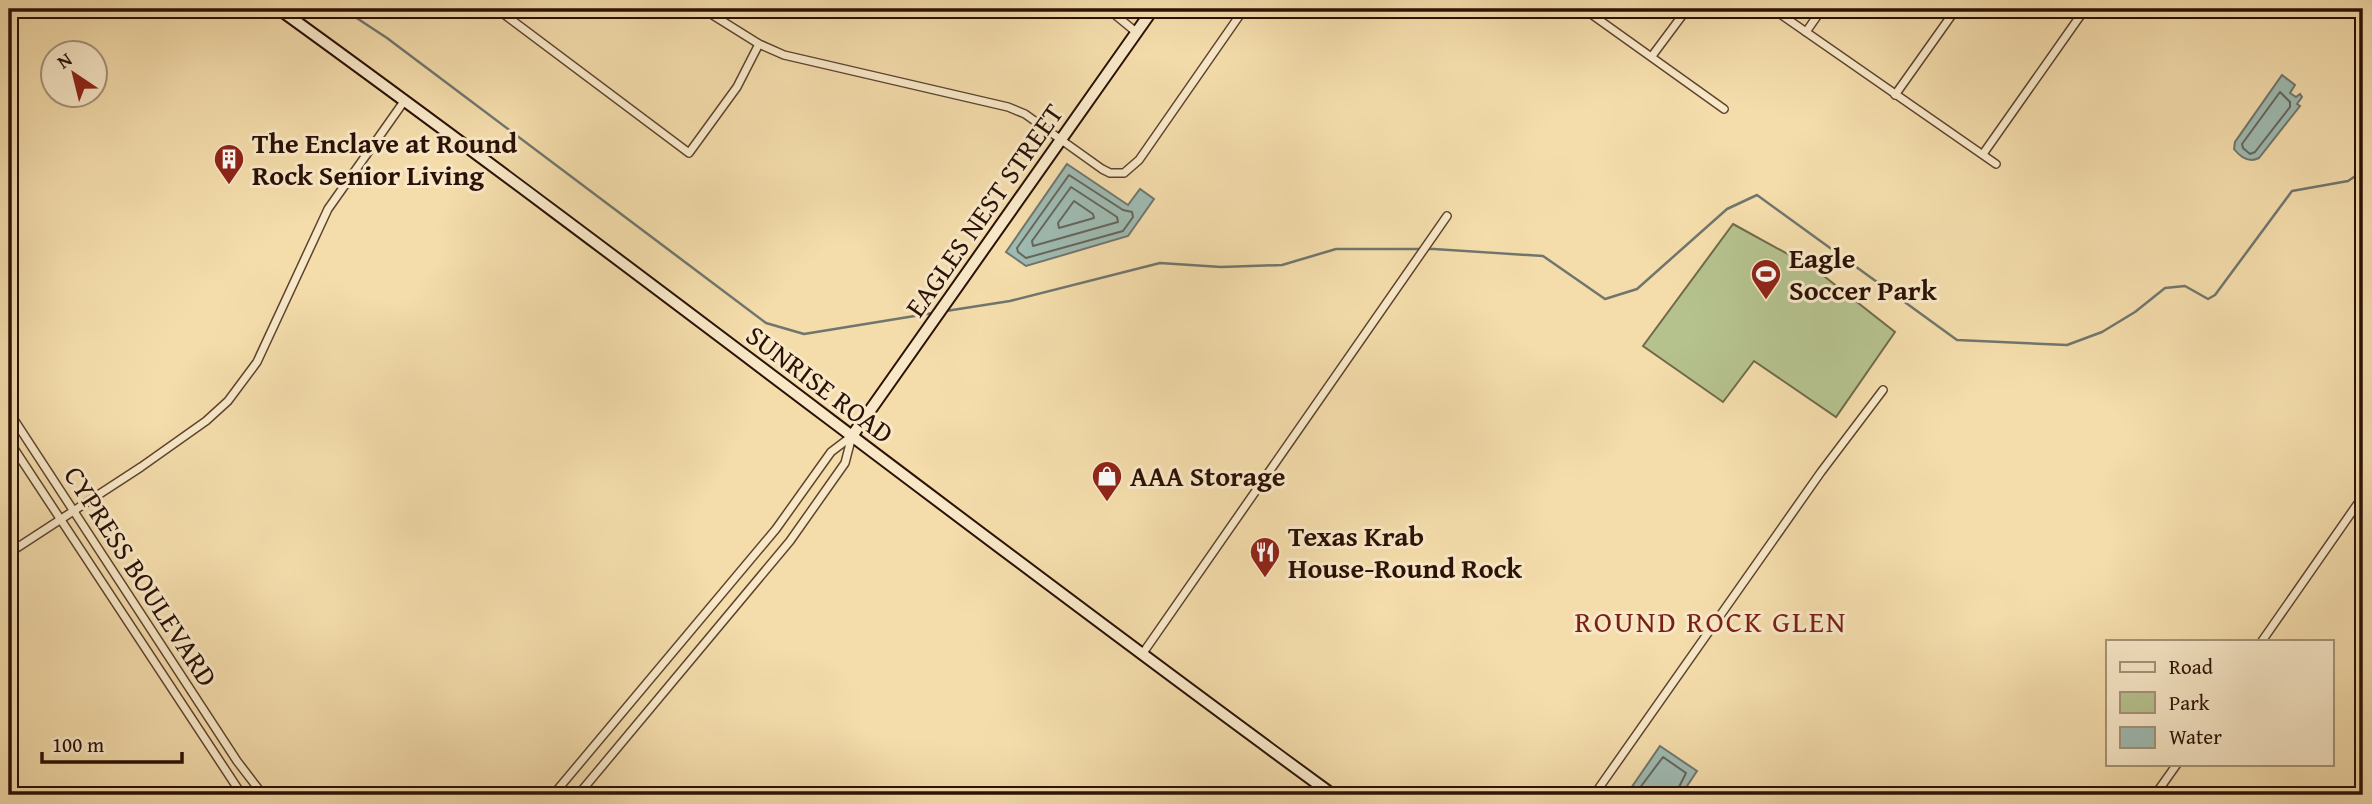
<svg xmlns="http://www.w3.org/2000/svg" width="2372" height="804" font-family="'Gentium Book Plus',serif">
<rect width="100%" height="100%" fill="#f4dcab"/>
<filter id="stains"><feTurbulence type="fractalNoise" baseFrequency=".00286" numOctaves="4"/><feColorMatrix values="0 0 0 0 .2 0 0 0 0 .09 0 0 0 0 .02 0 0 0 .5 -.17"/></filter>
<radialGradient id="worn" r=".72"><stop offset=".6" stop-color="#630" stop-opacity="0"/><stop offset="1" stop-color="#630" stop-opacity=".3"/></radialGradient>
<!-- green -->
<polygon fill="#b5c28e" stroke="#706a4a" stroke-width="2" points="1733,224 1815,269 1895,332 1836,417 1754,361 1723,402 1643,346"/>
<!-- water -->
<g fill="#9ebab1" stroke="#70766d" stroke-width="2">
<path d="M2282,75l13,10 -5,8 6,4 4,-3 2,3 -5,7 3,2 -41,52c-10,5 -18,0 -25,-9l1,-7z"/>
<polygon points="1067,164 1128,205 1140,189 1154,199 1128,236 1026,266 1006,252"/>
<polygon points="1660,746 1697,771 1681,795 1635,795 1629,791"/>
</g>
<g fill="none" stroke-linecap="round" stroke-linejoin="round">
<!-- shore -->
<g stroke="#64665c" stroke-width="2">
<polygon points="2280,92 2290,102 2290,107 2255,152 2250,154 2243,148 2242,144"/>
<polygon points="1069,175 1123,210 1132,212 1133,217 1123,231 1026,258 1018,252 1017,248"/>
<polygon points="1071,187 1117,217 1118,222 1033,246 1032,241"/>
<polygon points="1074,201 1093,214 1094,218 1059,228 1058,223"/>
<polyline points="1638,795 1639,789 1663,757 1686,773 1675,795"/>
</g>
<!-- stream -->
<g stroke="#70766d" stroke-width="2.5">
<polyline points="343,9 387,38 766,323 804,334 933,313"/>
<polyline points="946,311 1010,301 1160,263 1221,267 1282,265 1336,249 1434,249 1543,256 1605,299 1637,289 1727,209 1757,195 1957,340 2067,345 2102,332 2135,312 2165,288 2185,286 2208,299 2215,295 2292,191 2348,181 2363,171"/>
</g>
<!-- street casing -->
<g stroke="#5d442f" stroke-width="10">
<g id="street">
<polyline points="509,9 505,15 689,153 737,87 759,44"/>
<polyline points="703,9 759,44 784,55 1008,107 1025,114 1102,169 1110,173 1124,173 1139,160 1244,9"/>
<polyline points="1108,9 1136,32"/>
<polyline points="1584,9 1724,109"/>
<polyline points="1773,9 1996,164"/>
<polyline points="1806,32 1822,9"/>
<polyline points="1652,56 1687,9"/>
<polyline points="1895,95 1956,9"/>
<polyline points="1983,154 2085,9"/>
<polyline points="9,412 237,761 263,795"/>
<polyline points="9,441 242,795"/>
<polyline points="9,553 141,467 206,421 228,401 257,362 328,209 405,100"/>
<polyline points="2262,641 2363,496"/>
<polyline points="1143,653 1447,216"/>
<polyline points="553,795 776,529 831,452 852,436"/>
<polyline points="578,795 790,541 845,463 852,436"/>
<polyline points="1594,795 1821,472 1883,390"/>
<polyline points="2155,795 2177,764"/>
</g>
</g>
<!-- secondary casing -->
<g stroke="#2b1106" stroke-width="14">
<g id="secondary">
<path d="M279,9c355,257 700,528 1054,786"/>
<polyline points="852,436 1153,9"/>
</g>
</g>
<!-- street -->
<use href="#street" stroke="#f8e8c8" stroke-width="7"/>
<!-- secondary -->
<use href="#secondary" stroke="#f8e8c8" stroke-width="10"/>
</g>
<!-- icons -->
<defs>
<g id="building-pin" transform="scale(1.575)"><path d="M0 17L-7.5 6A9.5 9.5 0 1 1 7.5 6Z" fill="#8f2418" stroke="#f8e8c8"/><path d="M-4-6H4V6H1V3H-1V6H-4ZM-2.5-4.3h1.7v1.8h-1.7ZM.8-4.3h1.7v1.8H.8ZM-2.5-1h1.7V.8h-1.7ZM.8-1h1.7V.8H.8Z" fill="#fff"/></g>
<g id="stadium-pin" transform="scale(1.575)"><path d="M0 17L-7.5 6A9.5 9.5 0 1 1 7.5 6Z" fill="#8f2418" stroke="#f8e8c8"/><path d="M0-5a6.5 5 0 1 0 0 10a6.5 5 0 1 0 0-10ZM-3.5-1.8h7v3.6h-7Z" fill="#fff"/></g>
<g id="shop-pin" transform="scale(1.575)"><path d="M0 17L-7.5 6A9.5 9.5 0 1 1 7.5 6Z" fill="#8f2418" stroke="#f8e8c8"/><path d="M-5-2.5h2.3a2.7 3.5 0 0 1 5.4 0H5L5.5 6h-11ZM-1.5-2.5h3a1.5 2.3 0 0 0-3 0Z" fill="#fff"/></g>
<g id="restaurant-pin" transform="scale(1.575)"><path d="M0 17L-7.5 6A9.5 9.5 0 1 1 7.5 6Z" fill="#8f2418" stroke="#f8e8c8"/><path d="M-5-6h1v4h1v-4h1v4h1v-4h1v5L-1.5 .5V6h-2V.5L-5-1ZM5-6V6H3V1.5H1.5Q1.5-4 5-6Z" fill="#fff"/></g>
</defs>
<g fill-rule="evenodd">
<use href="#building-pin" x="229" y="159"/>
<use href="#stadium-pin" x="1766" y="274"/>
<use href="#shop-pin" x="1107" y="476"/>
<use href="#restaurant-pin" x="1265" y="552"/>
</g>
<g text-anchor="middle" stroke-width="6" stroke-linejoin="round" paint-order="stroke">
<!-- poi labels -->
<g font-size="28" font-weight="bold" fill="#2b1106" stroke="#f8e8c8" text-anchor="start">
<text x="252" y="153">The Enclave at Round<tspan x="252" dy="32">Rock Senior Living</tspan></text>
<text x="1789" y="268">Eagle<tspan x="1789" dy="32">Soccer Park</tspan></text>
<text x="1130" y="486">AAA Storage</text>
<text x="1288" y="546">Texas Krab<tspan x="1288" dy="32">House-Round Rock</tspan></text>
</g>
<!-- street labels -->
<g font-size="28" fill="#2b1106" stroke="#f8e8c8">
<text transform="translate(984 210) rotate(-55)" y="10">EAGLES NEST STREET</text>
<text transform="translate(820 384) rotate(37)" y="10">SUNRISE ROAD</text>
<text transform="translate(141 576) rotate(57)" y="10">CYPRESS BOULEVARD</text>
</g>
<!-- neighbourhood labels -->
<g font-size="30" letter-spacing="2" fill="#7a1f14" stroke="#f8e8c8">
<text x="1711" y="632">ROUND ROCK GLEN</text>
</g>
</g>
<!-- margin -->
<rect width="2372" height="804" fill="none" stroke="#f4dcab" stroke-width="35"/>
<rect x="10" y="10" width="2351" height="783" fill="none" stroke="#2b1106" stroke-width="3.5"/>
<rect x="18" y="18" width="2337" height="769" fill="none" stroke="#2b1106" stroke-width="2"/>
<!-- legend -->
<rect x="2106" y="640" width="228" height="126" fill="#f8e8c8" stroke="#a6927a" stroke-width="2"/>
<rect x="2120" y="662" width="35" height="10" fill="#f8e8c8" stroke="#a6927a" stroke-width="2"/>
<text x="2169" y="674" font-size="21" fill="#2b1106">Road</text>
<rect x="2120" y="692" width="35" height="21" fill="#b5c28e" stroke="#a6927a" stroke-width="2"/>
<text x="2169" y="710" font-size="21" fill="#2b1106">Park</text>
<rect x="2120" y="727" width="35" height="21" fill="#9ebab1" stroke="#a6927a" stroke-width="2"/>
<text x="2169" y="744" font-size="21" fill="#2b1106">Water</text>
<!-- north arrow -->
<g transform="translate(74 74) rotate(325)"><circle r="33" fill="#f8e8c8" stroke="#a6927a" stroke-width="2"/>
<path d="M0-5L12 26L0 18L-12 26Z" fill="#8f2418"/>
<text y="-10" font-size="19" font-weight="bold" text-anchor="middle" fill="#2b1106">N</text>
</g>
<!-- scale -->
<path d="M42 752v10h140v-10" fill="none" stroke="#2b1106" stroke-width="3.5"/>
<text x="52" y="752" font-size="21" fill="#2b1106" stroke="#f8e8c8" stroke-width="5" paint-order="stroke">100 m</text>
<rect width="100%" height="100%" filter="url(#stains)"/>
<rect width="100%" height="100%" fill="url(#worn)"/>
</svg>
